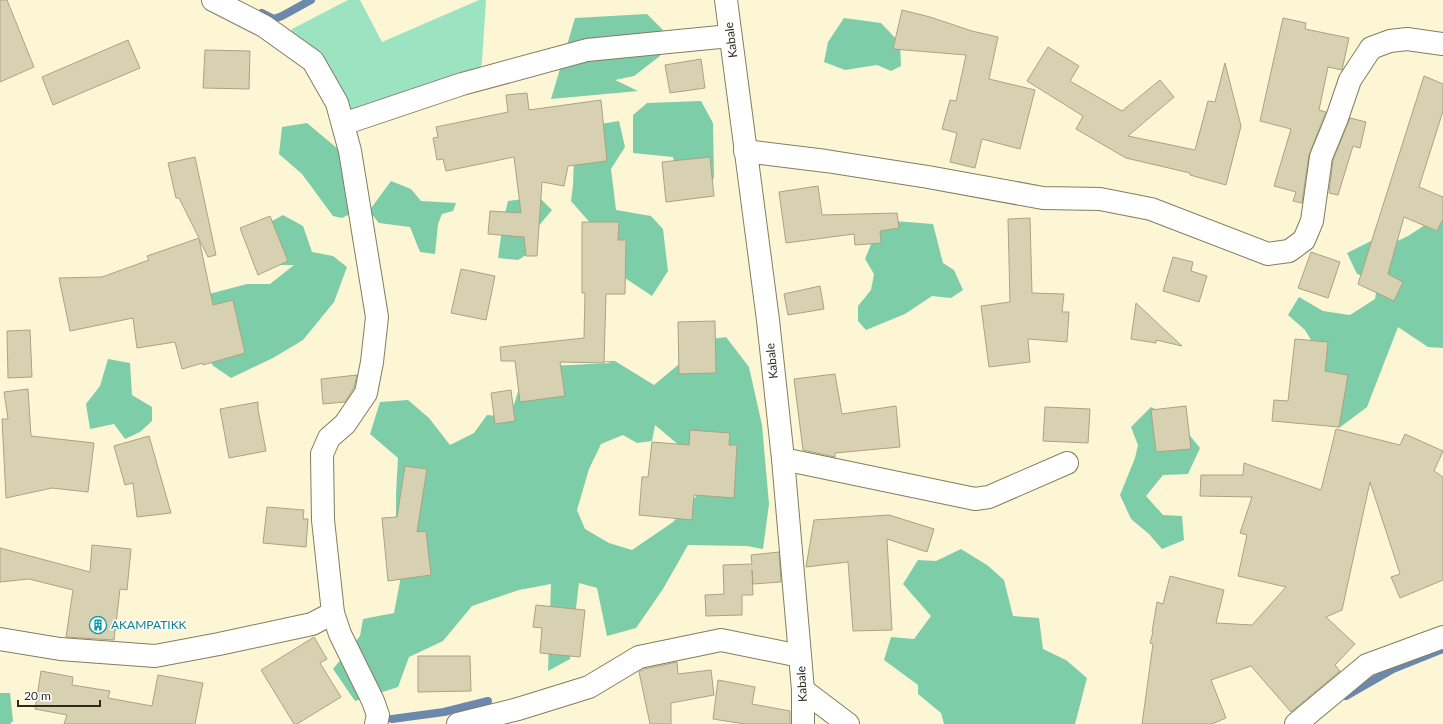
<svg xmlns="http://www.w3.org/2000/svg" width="1443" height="724" font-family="Lato,sans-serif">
<rect width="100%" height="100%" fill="#fdf6d5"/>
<!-- green -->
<polygon fill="#9ce3c2" points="348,0 360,0 382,42 479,0 486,0 482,62 480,73 346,115 291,36 292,29"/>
<!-- forest -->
<g fill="#7dcda9" fill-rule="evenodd">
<polygon points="647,14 663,30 660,56 634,76 615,80 638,91 551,99 575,18"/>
<polygon points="844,18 881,23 900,43 901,66 891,71 877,65 845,70 824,62 828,42"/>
<polygon points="701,101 713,123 714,178 707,188 680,182 673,157 633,153 633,115 647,103"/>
<polygon points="619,121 625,147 611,169 616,210 651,216 663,229 668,271 652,296 619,274 592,225 571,201 573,185 574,155 588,126"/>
<polygon points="307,123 338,149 350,177 350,214 342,218 333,216 302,174 279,154 282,127"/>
<polygon points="391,181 411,189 421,201 456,203 453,211 442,214 438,224 435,254 420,252 410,227 379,223 369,211"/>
<polygon points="539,197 552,210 531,235 531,252 518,260 498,258 503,222 508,201"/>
<polygon points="1443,204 1443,348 1428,347 1398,327 1367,407 1339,428 1318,403 1323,360 1305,330 1288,315 1299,297 1323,311 1350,315 1375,299 1378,281 1357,274 1347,253 1371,241 1391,244 1408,236 1425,225"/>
<polygon points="283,215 303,226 312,252 333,256 347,267 334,302 303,340 273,358 231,378 212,365 205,295 247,284 270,284 294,265 263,265 256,230"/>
<polygon points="894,221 933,224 943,263 954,270 963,290 951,298 932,296 905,314 866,330 858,321 858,306 871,290 874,274 865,259 874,237"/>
<path d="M726,337l23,30 13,58 7,79 -6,45 -16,-3 -59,-1 -25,44 -27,39 -29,8 -10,-48 -18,-5 -9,76 -22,12 3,-87 -32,6 -47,16 -29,35 -34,16 -11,30 -43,14 -22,-32 27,-33 3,-17 31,-6 7,-37 -5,-51v-31l2,-36 -28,-24 10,-32 28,-2 21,18 21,27 24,-12 13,-18 23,2 12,-38 8,-12 82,-4 -12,-2h15l39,24 36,-30 15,-15zM655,425l25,21 20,46 -27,30 -41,28 -23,-7 -24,-14 -8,-19 12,-41 12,-25 22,-9 14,8 15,-2z"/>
<polygon points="108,359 130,363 132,395 152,407 152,421 140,432 125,439 114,424 90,429 86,404 100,386"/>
<polygon points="1151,407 1178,421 1200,448 1188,474 1163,475 1146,496 1163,515 1182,516 1184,540 1162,549 1149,534 1131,519 1120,495 1135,458 1138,445 1131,427"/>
<polygon points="961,549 987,565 1004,580 1013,616 1039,618 1043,649 1066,660 1087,678 1075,724 944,724 941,713 918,694 918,685 884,660 891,637 914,639 931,616 903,584 918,560 936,561"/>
<polygon points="0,693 10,693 13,721 10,724 0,724"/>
</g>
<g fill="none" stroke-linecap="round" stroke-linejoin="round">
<!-- stream -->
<g stroke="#6b89ac" stroke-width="8">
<polyline points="262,13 274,19 282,16 311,0"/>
<polyline points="1346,696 1393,669 1443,649"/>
<polyline points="392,719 444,712 488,701"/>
</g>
</g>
<!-- building -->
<g fill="#d8d1b1" stroke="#a9a384">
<polygon points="0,0 7,0 34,67 0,82"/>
<polygon points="902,10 930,17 972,31 998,37 989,79 1035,90 1020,149 982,139 975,168 950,162 957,133 942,129 950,100 956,101 966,55 893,49"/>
<polygon points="1283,18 1306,23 1305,29 1349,38 1342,70 1328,67 1319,110 1326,112 1309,155 1302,203 1293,201 1296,192 1274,186 1291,129 1260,121"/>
<polygon points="128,40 140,68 53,105 42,77"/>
<polygon points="1048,47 1079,66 1070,81 1122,111 1160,80 1174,97 1128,136 1195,150 1208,101 1215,102 1225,63 1241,126 1226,185 1190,175 1190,173 1126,158 1076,129 1083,116 1027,81"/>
<polygon points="205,50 250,51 249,89 203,88"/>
<polygon points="701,59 705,88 670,93 665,65"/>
<polygon points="1424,76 1443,84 1443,111 1419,187 1443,197 1443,219 1437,231 1404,217 1388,274 1403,282 1394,301 1358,284"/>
<polygon points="527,93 529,110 601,100 607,161 568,166 564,186 542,182 537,256 526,256 524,237 488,234 490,211 521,213 514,157 446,171 443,159 437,160 433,138 438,137 436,127 508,112 506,95"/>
<polygon points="1350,118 1366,122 1360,148 1353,146 1338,195 1329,193 1333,160"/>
<polygon points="195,157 216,255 208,257 199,239 213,305 233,300 245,353 203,365 203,363 182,369 175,342 137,348 133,318 70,331 59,278 102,277 149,260 147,256 199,238 179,198 176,198 168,163"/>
<polygon points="710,157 714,196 666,202 662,162"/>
<polygon points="818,186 822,215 897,213 899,228 880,231 881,243 855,245 854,234 786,243 779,192"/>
<polygon points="270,216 288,261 258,275 240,228"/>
<polygon points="1030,218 1032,293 1064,294 1062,312 1069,312 1067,342 1028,339 1030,362 989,367 981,306 1010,302 1008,219"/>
<polygon points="582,222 619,222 618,240 626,240 625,294 606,294 604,363 560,362 565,396 520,402 515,361 501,361 500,347 584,338 585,293 582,293"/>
<polygon points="1311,252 1340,262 1328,298 1298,288"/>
<polygon points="1173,257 1193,262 1191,271 1207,276 1199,302 1163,291"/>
<polygon points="461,269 495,276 486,320 451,313"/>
<polygon points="820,286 824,309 788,315 784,294"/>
<polygon points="1136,303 1182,346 1156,340 1156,343 1131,339"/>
<polygon points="715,321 716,373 679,374 678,322"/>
<polygon points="30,330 32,377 8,378 7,331"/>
<polygon points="1295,339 1328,342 1325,371 1348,375 1339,427 1272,421 1274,400 1288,401"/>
<polygon points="835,374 842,414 896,406 900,447 835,453 835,457 803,450 794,379"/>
<polygon points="357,375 354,388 345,402 323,404 321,379"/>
<polygon points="28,389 31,436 94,443 88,492 52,488 6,498 2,419 8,419 4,392"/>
<polygon points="511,390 515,421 495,424 491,393"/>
<polygon points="258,402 258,409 266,451 229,458 220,409"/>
<polygon points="1186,406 1191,449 1156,452 1151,410"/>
<polygon points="1045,407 1090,409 1088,443 1043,441"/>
<polygon points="1336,429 1400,445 1405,434 1443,451 1434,471 1443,477 1443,580 1400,598 1391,577 1400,574 1370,482 1342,610 1326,617 1355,644 1335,665 1340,671 1291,712 1251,666 1211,680 1226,718 1212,724 1142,724 1153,644 1150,643 1153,632 1152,632 1157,602 1163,604 1170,576 1224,590 1216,623 1252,625 1286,587 1238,576 1247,535 1240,533 1252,497 1200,496 1201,475 1243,475 1244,463 1321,490"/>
<polygon points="690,430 730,433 729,445 737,445 734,498 694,495 692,520 639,515 642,477 648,477 652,442 689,445"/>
<polygon points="149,436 171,513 137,517 133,483 125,485 114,446"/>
<polygon points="405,466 427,469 417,532 426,531 431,575 388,581 382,518 397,517"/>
<polygon points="267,507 304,510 303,519 308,519 306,547 263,543"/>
<polygon points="889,515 934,529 927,552 887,539 892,630 853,631 848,562 806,567 814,520"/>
<polygon points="92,545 131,549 127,590 120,589 114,640 66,637 73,590 29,579 0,582 0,548 90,572"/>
<polygon points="779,552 781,582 753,584 752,570 753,595 742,595 742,615 706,616 705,595 724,594 723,565 752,564 751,555"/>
<polygon points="536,605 585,610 580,657 540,653 542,628 533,627"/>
<polygon points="314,637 327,659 320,663 341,697 297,724 294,724 261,670"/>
<polygon points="418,656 470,656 471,691 418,692"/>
<polygon points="677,662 678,674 711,670 714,695 671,703 671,724 650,724 639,672 644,669"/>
<polygon points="41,671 73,677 72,685 110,691 108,698 152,706 158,675 203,683 195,724 64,724 67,715 35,709"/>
<polygon points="718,680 755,687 752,704 790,711 790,724 745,724 713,719"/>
</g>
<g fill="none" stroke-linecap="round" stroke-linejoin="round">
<!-- minor casing -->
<g stroke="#837d5f" stroke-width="24">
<g id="minor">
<polyline points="213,0 264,26 313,61 337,103 350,151 377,317 372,362 366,393 345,424 329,438 322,454 323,520 333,613 340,634 373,701 378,715 376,724"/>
<polyline points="343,124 462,84 587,50 730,36"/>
<polyline points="745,151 826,161 928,177 1043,198 1100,199 1151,209 1268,254 1289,251 1304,240 1312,221 1321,157 1337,118 1350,80 1371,48 1390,41 1407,39 1443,44"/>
<polyline points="783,459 975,499 989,497 1067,463"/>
<polyline points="0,639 60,649 155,656 219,644 312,624 333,613"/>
<polyline points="803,690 848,724"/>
<polyline points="458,724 518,709 589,687 639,657 721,640 800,656"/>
<polyline points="1296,724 1367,665 1443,637"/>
</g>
</g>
<!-- tertiary casing -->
<g stroke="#837d5f" stroke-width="24">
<polyline id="tertiary" points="726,0 768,320 783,459 803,690 803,724"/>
</g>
<!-- minor -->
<use href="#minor" stroke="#fff" stroke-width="22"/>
<!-- tertiary -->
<use href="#tertiary" stroke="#fff" stroke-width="22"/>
</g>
<!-- icons -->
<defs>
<g id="building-ring" transform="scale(0.9)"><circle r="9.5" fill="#fff" stroke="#0f9aa8" stroke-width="1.5"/><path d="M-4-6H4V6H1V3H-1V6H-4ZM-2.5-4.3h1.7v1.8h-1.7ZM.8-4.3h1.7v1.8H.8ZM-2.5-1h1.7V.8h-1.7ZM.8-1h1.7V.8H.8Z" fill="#0f9aa8"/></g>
</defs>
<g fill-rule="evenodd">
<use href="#building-ring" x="98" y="625"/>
</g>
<g text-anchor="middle" stroke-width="3" stroke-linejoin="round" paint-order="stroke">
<!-- street labels -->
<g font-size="12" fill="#2d2b1e" stroke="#fff">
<text transform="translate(731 40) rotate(-97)" y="4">Kabale</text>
<text transform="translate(772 361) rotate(-96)" y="4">Kabale</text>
<text transform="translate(802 684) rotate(-93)" y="4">Kabale</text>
</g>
<!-- culture labels -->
<g font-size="12" fill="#0d838f" stroke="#fff" text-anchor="start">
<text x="111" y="629">AKAMPATIKK</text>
</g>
</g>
<!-- scale -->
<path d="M18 700v6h82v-6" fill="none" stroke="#2d2b1e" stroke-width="2"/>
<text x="24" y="700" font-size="12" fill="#2d2b1e" stroke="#ffffff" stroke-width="3" paint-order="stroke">20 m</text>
</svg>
